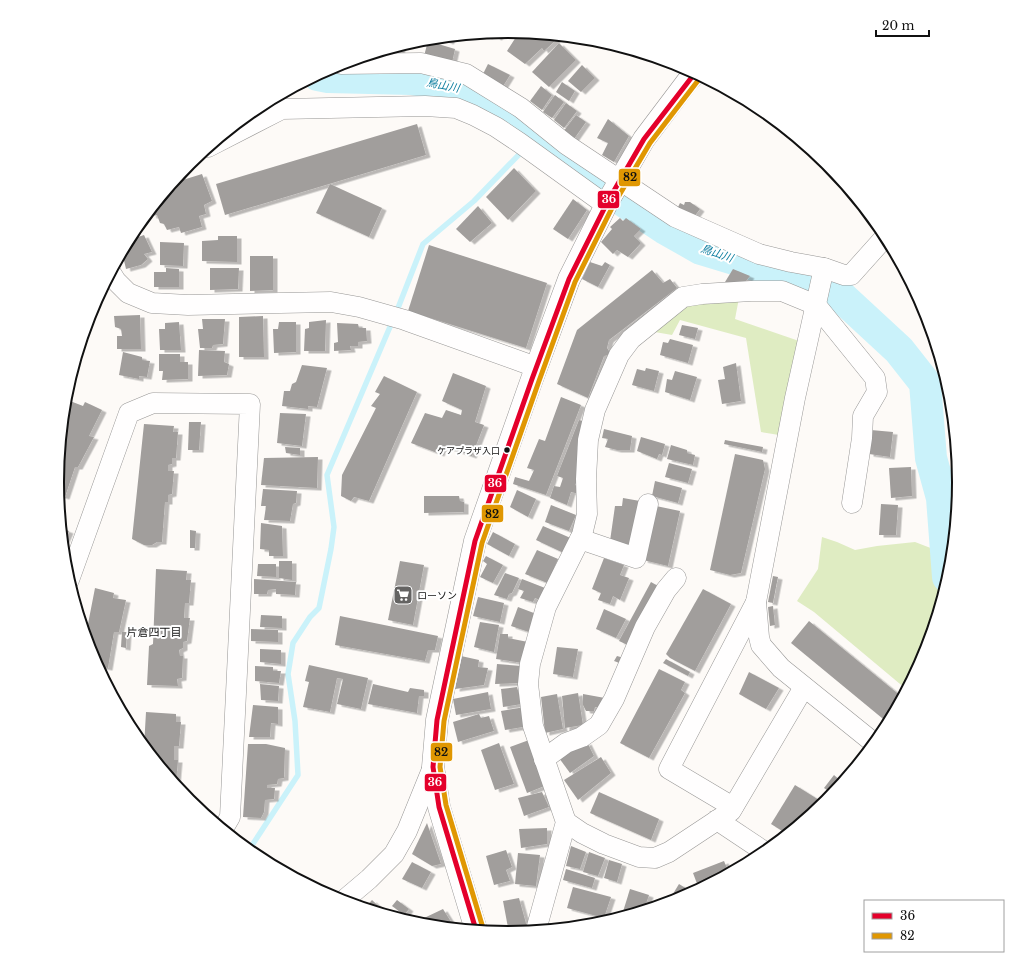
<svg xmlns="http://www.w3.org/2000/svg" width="1016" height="964" font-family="'Libre Baskerville','Noto Sans JP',serif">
<defs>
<filter id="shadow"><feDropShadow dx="4.5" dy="2.5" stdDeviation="0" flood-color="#0004"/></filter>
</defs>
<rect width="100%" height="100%" fill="#fdfaf7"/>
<!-- forest -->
<g fill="#dfecc2">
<polygon points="739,298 735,319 799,341 779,435 761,432 746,338 680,320 672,335 649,331 695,301"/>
<polygon points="822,537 837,542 855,550 877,546 915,542 941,552 944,591 925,655 906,689 814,612 797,601 818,569"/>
</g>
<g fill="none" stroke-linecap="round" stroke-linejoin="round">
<!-- stream -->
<polyline stroke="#caf2fa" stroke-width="5.5" points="249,850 298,775 295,721 288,674 293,643 310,617 319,608 331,549 334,527 327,475 398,308 423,244 474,201 535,138"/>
<!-- river -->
<polyline stroke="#caf2fa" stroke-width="32" points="318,75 328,77 411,79 461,87 521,126 553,154 664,228 701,249 833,289 899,350 925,383 931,458 942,498 948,577"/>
</g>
<!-- building -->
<g fill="#a19e9c" filter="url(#shadow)">
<polygon points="506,31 497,38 491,33 488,37 484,33"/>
<polygon points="524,33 551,35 556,40 544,51 542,48 525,64 507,51 516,37 520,39"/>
<polygon points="453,36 449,42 440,38"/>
<polygon points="428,41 455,49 452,63 424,56"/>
<polygon points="559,43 576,60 549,87 532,72"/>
<polygon points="403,45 397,57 386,52 387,50"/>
<polygon points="488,64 510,75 502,88 482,76"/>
<polygon points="582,65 595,78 581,92 568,81"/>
<polygon points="562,82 575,91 569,101 556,92"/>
<polygon points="541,86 552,95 542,110 530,101"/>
<polygon points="555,95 564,102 552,118 543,112"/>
<polygon points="566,103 577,111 564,128 554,120"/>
<polygon points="576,115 586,122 574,139 563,132"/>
<polygon points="608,119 629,136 614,162 602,155 608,143 597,138"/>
<polygon points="417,124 426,155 225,215 216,184"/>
<polygon points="514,168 536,191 508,220 486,197"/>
<polygon points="202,174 212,201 204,205 206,214 199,216 202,227 181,233 179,227 167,230 164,224 160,223 157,215 152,216 151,210 173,183"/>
<polygon points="330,184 382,208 369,237 316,213"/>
<polygon points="573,199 587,210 568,239 553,229"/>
<polygon points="685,202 690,202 700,209 694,217 677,209 680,203 684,205"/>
<polygon points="478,206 492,223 470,242 456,229"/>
<polygon points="620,218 623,221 626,218 641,229 634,236 641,243 628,257 617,250 613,254 601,242 612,229 610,227"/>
<polygon points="144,235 152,252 144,254 148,259 141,265 126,269 122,252 124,248 128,247 127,243 129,240"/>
<polygon points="218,236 237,236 237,262 202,261 202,241 218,240"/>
<polygon points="160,242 184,243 183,266 160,265"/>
<polygon points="429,245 547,283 526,348 408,311"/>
<polygon points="250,256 273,256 273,290 250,291"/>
<polygon points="590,262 602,266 605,262 610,265 598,287 582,279"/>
<polygon points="166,268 179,269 179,287 154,287 154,272 166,272"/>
<polygon points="210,268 239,268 238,289 210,290"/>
<polygon points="733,269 750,276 742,286 725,282"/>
<polygon points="652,270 663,283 670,279 677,288 609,340 607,348 609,351 609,355 604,356 588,398 557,384 577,330"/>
<polygon points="140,315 141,349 117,349 117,336 122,336 121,329 115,327 114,316"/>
<polygon points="263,316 264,357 239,357 239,317"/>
<polygon points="202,319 225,319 223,344 213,345 212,348 200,348 198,329 203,329"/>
<polygon points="326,320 325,351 304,351 305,329 309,328 309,322"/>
<polygon points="179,322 181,350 160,350 159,329 165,329 165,323"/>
<polygon points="279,322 296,322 296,352 274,353 273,329 278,329"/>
<polygon points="337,323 358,324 359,328 366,328 367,341 358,342 358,346 350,346 351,350 334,351 334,343 338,342"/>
<polygon points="682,325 698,328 695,339 679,335"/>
<polygon points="670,339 693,345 688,363 660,355 663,342 668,343"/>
<polygon points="199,350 225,351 224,362 229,364 227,375 198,376"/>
<polygon points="123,352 142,357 142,360 150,361 147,377 139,376 139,379 119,375"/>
<polygon points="159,354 180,354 180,362 188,362 188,379 162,380 163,371 159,371"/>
<polygon points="736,363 741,401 722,404 718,380 725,379 723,367"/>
<polygon points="302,365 327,368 317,407 308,406 308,409 282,406 284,391 290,391 292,384 296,382"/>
<polygon points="646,368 659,371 654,391 632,385 637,369 645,371"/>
<polygon points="675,371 697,377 690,400 665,392 667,379 672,380"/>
<polygon points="453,373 486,386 475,422 484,425 472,456 443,446 440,454 411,443 425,413 442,418 446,410 461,415 462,410 442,401"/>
<polygon points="384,376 417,392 369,501 354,497 351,501 341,496 342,475 376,408 371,406 380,394 375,392"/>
<polygon points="948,386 950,394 951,400 944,395 944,389"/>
<polygon points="561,397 581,405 546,495 513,484 515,477 529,481 534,470 527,468 539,439 545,441"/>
<polygon points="70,401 83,406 85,402 102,410 89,436 94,437 78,467 75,467 65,497 58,495 57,482 63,417"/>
<polygon points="280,413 306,414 302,446 277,443"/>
<polygon points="579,420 586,422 577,448 581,450 581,472 575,485 582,488 579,494 571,492 567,505 550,498 554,486 560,487 563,478 557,476"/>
<polygon points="189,422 201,422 199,450 188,450"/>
<polygon points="144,424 174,426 173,432 178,432 176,458 172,458 172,464 168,465 168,471 174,471 172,494 168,495 168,502 165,502 162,542 157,542 152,545 144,545 132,539"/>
<polygon points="604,429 632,436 630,450 617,450 605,447 608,439 602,438"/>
<polygon points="871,430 893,432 890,457 869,454"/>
<polygon points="641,437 665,444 662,455 659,454 657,459 637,451"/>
<polygon points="725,440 763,447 762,452 724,444"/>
<polygon points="671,445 687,450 687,453 695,455 693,465 667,459"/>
<polygon points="285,447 300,448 300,455 286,453"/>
<polygon points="950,447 956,447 959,482 955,525"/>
<polygon points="735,454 763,460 765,469 741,573 730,575 710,570"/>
<polygon points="318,457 317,488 261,485 264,458"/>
<polygon points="669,463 692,469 688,483 665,477"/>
<polygon points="911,467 912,496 891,498 889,468"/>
<polygon points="655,481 682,488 678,503 652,496"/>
<polygon points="263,489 297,491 296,503 293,504 290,521 264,520 266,506 261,506"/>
<polygon points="517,490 536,499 528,517 510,507"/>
<polygon points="424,496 459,496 460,501 464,502 464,512 424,513"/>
<polygon points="623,498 640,501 630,546 610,541 615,506 622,506"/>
<polygon points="881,504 898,505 896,535 879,535"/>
<polygon points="551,505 576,515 569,531 545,522"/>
<polygon points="656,506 680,511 668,566 643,560"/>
<polygon points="261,523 282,526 283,556 269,556 269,550 260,549"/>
<polygon points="543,526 575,540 568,555 536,540"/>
<polygon points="61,528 69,531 63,545 62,530"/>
<polygon points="190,530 196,531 195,548 190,548"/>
<polygon points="493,532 515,544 509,556 487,544"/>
<polygon points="537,550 558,559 554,568 558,568 550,584 525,574"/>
<polygon points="486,556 503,565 493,583 480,577 487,564 483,561"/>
<polygon points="604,558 624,565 620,575 629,578 620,600 613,596 610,604 598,600 601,593 592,589"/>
<polygon points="279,561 292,561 292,580 279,578"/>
<polygon points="400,561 424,565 413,625 388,620"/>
<polygon points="258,564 276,564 276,577 257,576"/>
<polygon points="156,569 187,571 186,580 191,580 189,603 185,603 184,618 190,618 187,641 183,642 183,648 179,650 180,656 183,656 182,678 177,679 178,686 147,685 149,646 153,644"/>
<polygon points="505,573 519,578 512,593 509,594 507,599 494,595"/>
<polygon points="773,576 778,577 773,603 768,602"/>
<polygon points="254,579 296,582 295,595 276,594 276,589 268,590 267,594 254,594"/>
<polygon points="522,579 545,588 540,600 535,598 533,602 520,598 524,591 518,589"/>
<polygon points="651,582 658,586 632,647 619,641"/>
<polygon points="95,588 114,593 113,598 126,600 119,632 114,632 108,668 97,666 91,654 83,628 84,624 88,624"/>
<polygon points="703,589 731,604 695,671 670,658 666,654"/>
<polygon points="478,597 504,603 500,622 473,616"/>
<polygon points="773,606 775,625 770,626 768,607"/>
<polygon points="518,607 539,615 532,633 511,626"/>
<polygon points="604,609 626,619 616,638 596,629"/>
<polygon points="261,615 282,616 282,628 260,627"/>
<polygon points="340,616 438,636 435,650 428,650 425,661 335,645"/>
<polygon points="809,621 902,697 888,723 791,643"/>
<polygon points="480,622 499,625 494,652 474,647"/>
<polygon points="251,629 278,630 278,642 251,641"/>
<polygon points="122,632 127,632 126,648 121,647"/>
<polygon points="500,634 508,634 508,638 528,642 523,663 496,659"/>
<polygon points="557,647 578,649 573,677 553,674"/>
<polygon points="260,649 281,650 281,664 260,662"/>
<polygon points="461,656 479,660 478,667 488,668 484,685 455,689"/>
<polygon points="617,656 624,658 622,664 614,661"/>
<polygon points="666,659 690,672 688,676 663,663"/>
<polygon points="497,664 522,666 521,683 495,684"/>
<polygon points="309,665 368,678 361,709 337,704 343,679 337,678 330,712 303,707 309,682 305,681"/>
<polygon points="255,666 273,667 273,671 281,671 279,683 255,681"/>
<polygon points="659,669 685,682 681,690 685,693 649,758 620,743"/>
<polygon points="749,672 779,688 766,709 739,694"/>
<polygon points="260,684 279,686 278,701 261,700"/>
<polygon points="373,684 408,692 410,688 424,690 424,696 419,696 417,713 368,704"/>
<polygon points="517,687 522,704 503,707 501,689"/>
<polygon points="488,692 491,709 456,715 453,699"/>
<polygon points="578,693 583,725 565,728 562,696"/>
<polygon points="557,694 563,729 545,733 541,697"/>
<polygon points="583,694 605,698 604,708 595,707 594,711 586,711 583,705"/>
<polygon points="253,705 278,707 278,724 271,723 270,737 249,737"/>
<polygon points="525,707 529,726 505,730 501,711"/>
<polygon points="146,712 176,714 176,722 181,722 179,746 174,746 174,760 178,760 176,783 144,747"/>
<polygon points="479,714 481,718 489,716 494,731 458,742 453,722"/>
<polygon points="529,740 547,785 527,793 510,747"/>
<polygon points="587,742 594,756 570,773 559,758"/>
<polygon points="499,743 514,784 495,790 481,750"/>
<polygon points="248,744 266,744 285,748 284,778 278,779 277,784 267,785 267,788 275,788 274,799 265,800 264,812 261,818 243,817"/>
<polygon points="601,757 611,773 578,800 564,780"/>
<polygon points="834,775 842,782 833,794 824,788"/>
<polygon points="795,785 819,800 812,813 787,834 771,824"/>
<polygon points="542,792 549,807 524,816 518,798"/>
<polygon points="599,792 659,819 651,840 590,813"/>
<polygon points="427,823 441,864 432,866 412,854"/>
<polygon points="547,828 547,844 521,848 519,829"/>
<polygon points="571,846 586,852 580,869 566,866"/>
<polygon points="506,850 512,867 506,870 510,881 494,885 486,856"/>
<polygon points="589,852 605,858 598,876 583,872"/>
<polygon points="518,853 540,855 536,886 515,884"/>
<polygon points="609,860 622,864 617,882 604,878"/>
<polygon points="724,861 729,873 699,889 693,873"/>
<polygon points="412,862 431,872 422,888 402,879"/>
<polygon points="566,869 595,878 592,888 563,880"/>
<polygon points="679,884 692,892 680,899 668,902"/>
<polygon points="573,887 611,897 604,918 567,908"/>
<polygon points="630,889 649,895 644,910 624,916 622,915"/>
<polygon points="519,898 527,927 526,931 509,933 503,901"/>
<polygon points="372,900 387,914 365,908"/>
<polygon points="397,900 409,909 404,915 392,906"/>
<polygon points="443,909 453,925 448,927 419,924 423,922 422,919"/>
</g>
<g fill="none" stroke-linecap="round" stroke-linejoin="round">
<!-- minor casing -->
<g stroke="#979695" stroke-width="21">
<g id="minor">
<polyline points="341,64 421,63 466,74 521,108 567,145 675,217 759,254 791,262 824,268 844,275 851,275 886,236"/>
<polyline points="208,147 282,109 425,106 456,108 473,115 496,127 520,143 606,205"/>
<polyline points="824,268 795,398 756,602 759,637 761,645 781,668 874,743"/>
<polyline points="111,273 116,281 128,293 152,303 188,305 331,302 359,307 405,320 536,367"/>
<polyline points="580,539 636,558 648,504"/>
<polyline points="69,580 129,413 153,403 250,404 230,817 223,829"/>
<polyline points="544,759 566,743 582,737 599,725 614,699 645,627 666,590 676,578"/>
<polyline points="733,807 669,769 756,602"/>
<polyline points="717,820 765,852"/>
<polyline points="566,822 582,833 604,844 639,857 655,858 669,852 731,811 804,687"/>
<polyline points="343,901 369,879 394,854 407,831 433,767"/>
<polyline points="536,930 566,822 533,726 528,684 530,664 546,607 582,535 587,514 586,479 588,440 595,410 619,355 631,339 683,297 702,294 751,291 782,291 816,305 875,378 877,392 863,416 862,438 852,503"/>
</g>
</g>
<!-- tertiary casing -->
<g stroke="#979695" stroke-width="23">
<polyline id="tertiary" points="476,930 439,807 433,767 437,720 475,541 532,379 569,279 608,201 644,139 687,82 695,73"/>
</g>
<!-- minor -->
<use href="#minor" stroke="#fffefe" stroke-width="20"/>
<!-- tertiary -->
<use href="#tertiary" stroke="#fffefe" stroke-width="22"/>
<!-- bus-1 casing -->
<g stroke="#fff" stroke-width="8">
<polyline id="bus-1" points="476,930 439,807 433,767 437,720 475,541 532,379 569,279 608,201 644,139 695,73"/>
</g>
<!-- bus-2 casing -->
<g stroke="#fff" stroke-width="8">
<polyline id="bus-2" points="483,928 446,805 440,767 444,721 482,543 539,381 575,282 614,204 650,143 700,78"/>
</g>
<!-- bus-1 -->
<use href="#bus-1" stroke="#e4002b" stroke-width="5"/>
<!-- bus-2 -->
<use href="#bus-2" stroke="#e09702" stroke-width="5"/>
</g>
<!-- icons -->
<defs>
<g id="supermarket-square" transform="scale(1)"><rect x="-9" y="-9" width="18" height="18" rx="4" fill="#646362" stroke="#fff"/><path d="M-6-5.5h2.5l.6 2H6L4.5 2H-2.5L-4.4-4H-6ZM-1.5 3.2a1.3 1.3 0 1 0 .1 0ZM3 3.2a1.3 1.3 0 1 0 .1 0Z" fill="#fff"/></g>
</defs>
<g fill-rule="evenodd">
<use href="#supermarket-square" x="403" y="595"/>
</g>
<!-- markers -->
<circle fill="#111" stroke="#fff" stroke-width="1.5" cx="507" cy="450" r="3.5"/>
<g text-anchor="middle" stroke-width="4" stroke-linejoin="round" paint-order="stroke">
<!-- bus labels -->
<g font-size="9" fill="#111" stroke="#fff" text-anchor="end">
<text x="500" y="454">ケアプラザ入口</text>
</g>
<!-- poi labels -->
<g font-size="10" fill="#111" stroke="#fff" text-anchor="start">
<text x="417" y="599">ローソン</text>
</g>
<!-- water labels -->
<g font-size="11" font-style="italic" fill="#0d7ea0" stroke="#fff">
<text transform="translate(443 85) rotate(11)" y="4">鳥山川</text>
<text transform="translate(717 253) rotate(19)" y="4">鳥山川</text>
</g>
<!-- neighbourhood labels -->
<g font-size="11" fill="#111" stroke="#fff">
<text x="154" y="636">片倉四丁目</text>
</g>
</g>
<!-- crop -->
<path d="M0 0H1016V964H0ZM64 482a444 444 0 1 1 888 0a444 444 0 1 1-888 0Z" fill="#fff" fill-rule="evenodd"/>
<path fill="none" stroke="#111" stroke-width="2" d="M64 482a444 444 0 1 1 888 0a444 444 0 1 1-888 0Z"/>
<g stroke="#fff" stroke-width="1.5">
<rect x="618" y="168" width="23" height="19" rx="4" fill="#e09702"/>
<rect x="597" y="190" width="23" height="19" rx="4" fill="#e4002b"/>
<rect x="484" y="474" width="23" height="19" rx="4" fill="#e4002b"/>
<rect x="481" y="504" width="23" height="19" rx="4" fill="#e09702"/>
<rect x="430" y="742" width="23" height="20" rx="4" fill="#e09702"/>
<rect x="424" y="773" width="23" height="19" rx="4" fill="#e4002b"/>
</g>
<g font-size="11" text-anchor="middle" font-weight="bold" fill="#fff">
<text x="609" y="203">36</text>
<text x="495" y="487">36</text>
<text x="435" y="786">36</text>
</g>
<g font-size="11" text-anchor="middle" font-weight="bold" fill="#111">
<text x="630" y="181">82</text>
<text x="492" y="518">82</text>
<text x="441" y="756">82</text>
</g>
<!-- legend -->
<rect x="864" y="900" width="140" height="52" fill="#ffffff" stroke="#a0a0a0"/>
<rect x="872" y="913" width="20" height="6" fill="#e4002b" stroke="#a0a0a0"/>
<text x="900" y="920" font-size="12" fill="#111111">36</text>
<rect x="872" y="933" width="20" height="6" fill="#e09702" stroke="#a0a0a0"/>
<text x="900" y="940" font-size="12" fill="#111111">82</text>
<!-- scale -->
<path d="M876 30v6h53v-6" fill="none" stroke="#111111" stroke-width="2"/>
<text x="882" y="30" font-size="12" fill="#111111" stroke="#ffffff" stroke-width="3" paint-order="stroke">20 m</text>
</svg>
